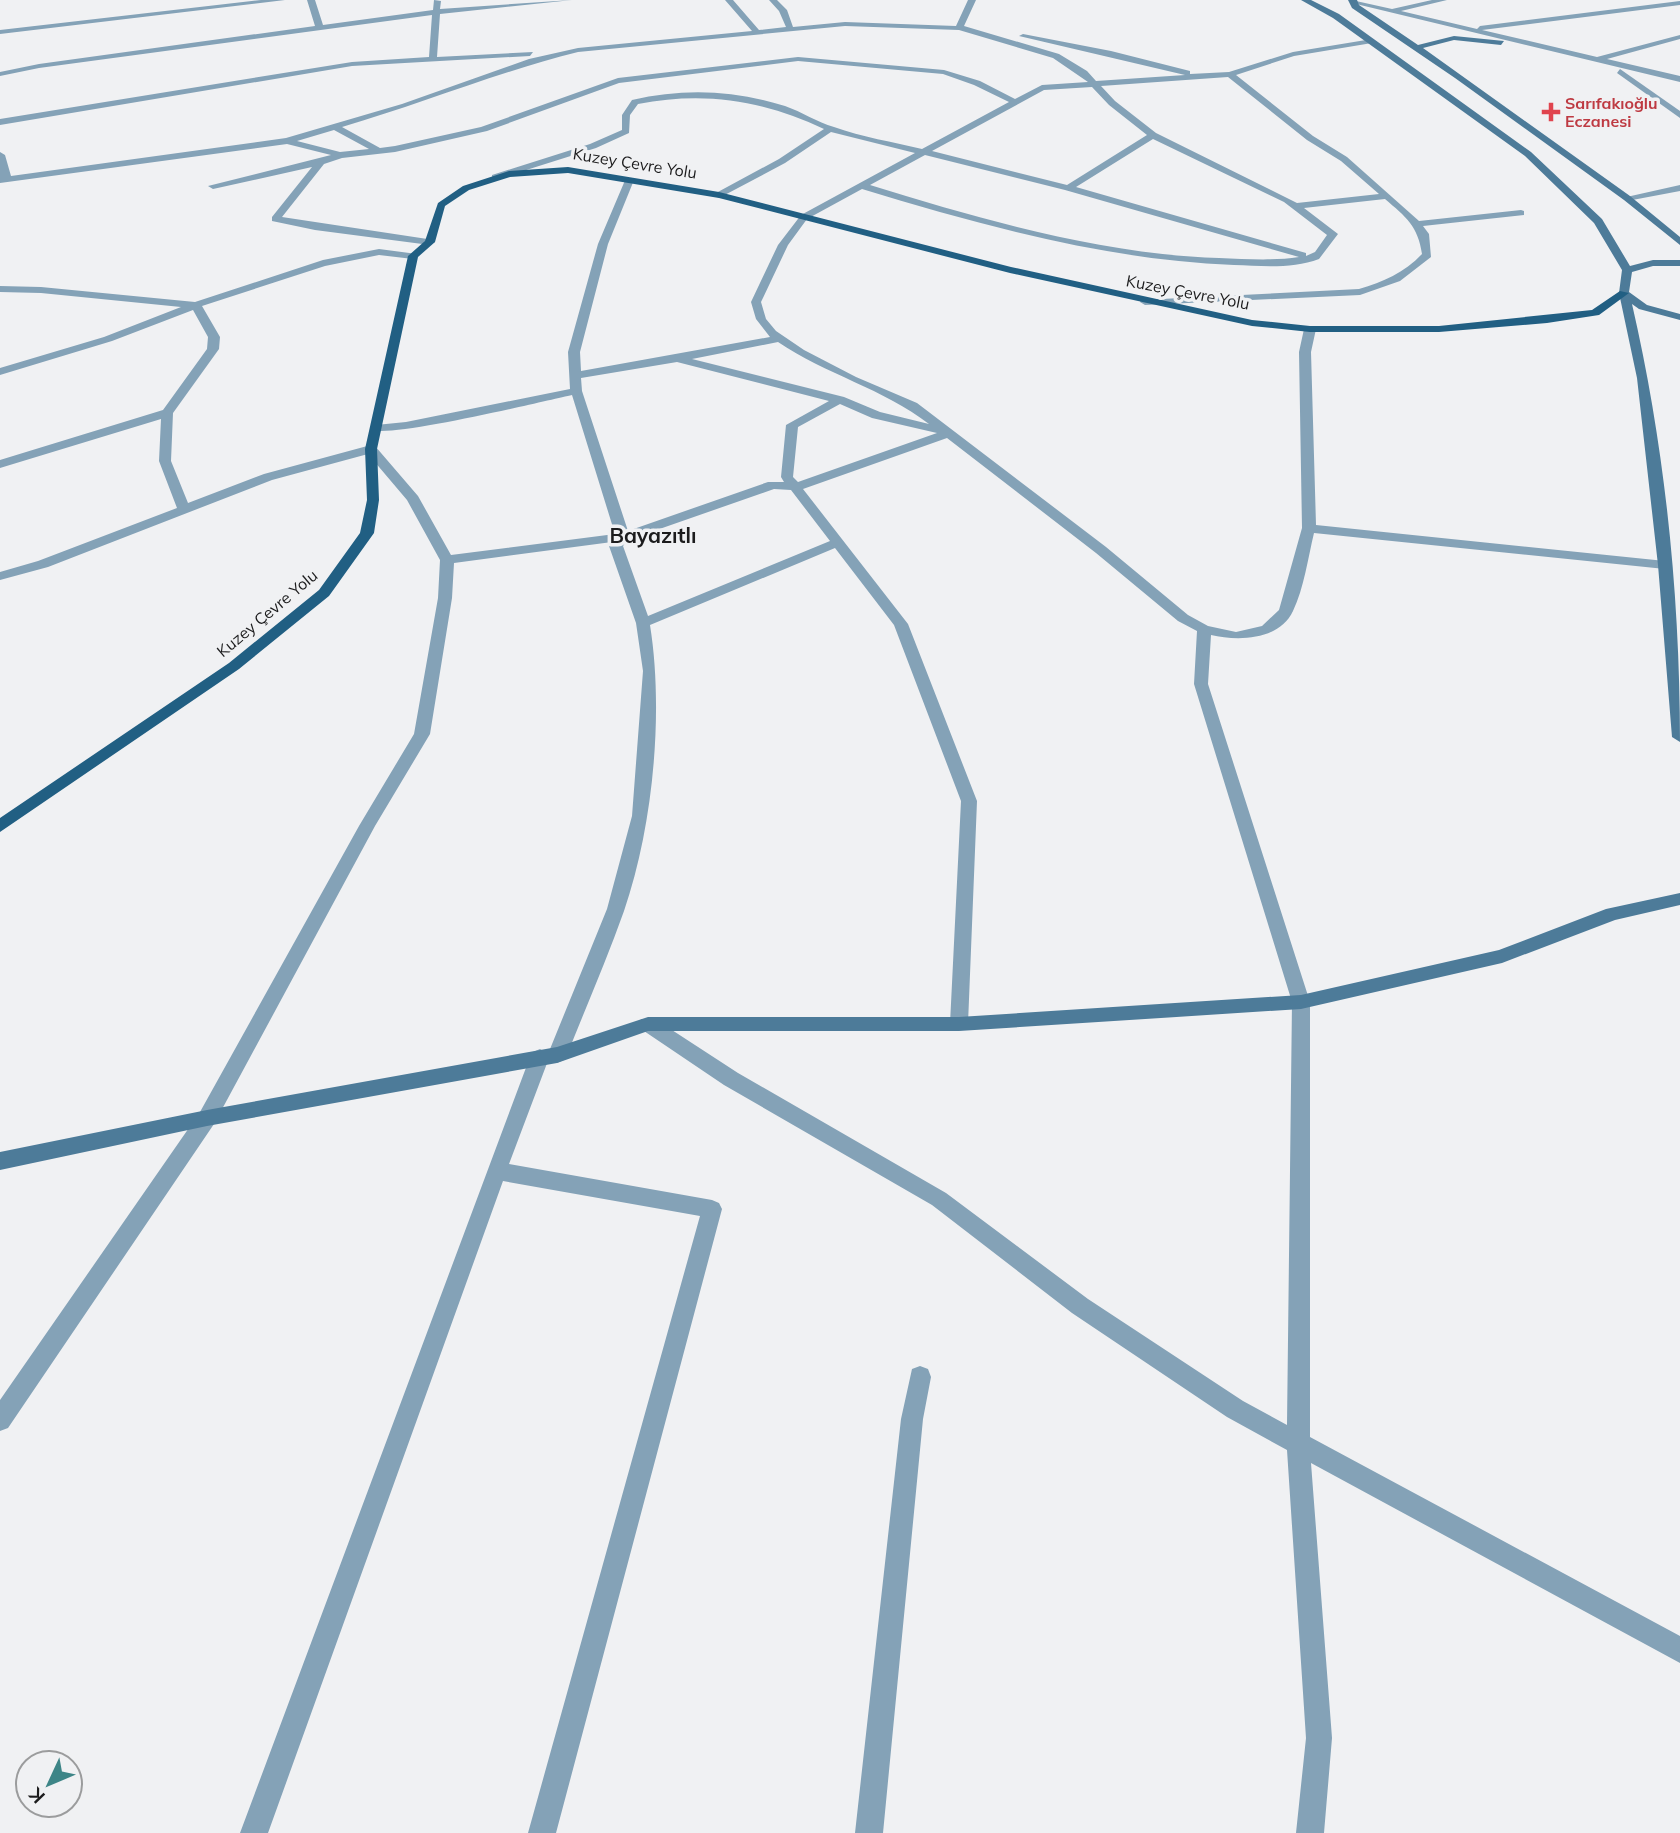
<svg xmlns="http://www.w3.org/2000/svg" width="1680" height="1833" font-family="Mulish,sans-serif">
<rect width="100%" height="100%" fill="#f0f1f3"/>
<g fill="none" stroke-linecap="round" stroke-linejoin="round">
<!-- street -->
<g fill="#84a2b7" fill-rule="evenodd">
<polygon points="261,0 285,0 0,34 0,30"/>
<polygon points="307,0 315,0 323,25 433,10 434,0 441,1 440,9 572,0 440,14 437,57 533,52 530,56 352,66 0,125 0,119 352,62 429,57 432,15 39,68 0,76 0,72 39,64 315,26"/>
<path d="M725,0h8l26,30 27,-3 -7,-16 -10,-11h8l10,10 6,17 52,-5 111,4 12,-26h8l-12,26 95,28 28,17 9,10 89,-6 -166,-39 4,-2 88,17 79,20v3l39,-2 64,-20 79,-13v4l-78,13 -58,19 77,61 34,21 72,64 102,-11 3,1v4l-101,11 6,8 2,23 -31,24 -40,14 -215,10 -5,-3 1,-2 218,-11c24,-7 45,-16 63,-35 -4,-28 -16,-37 -37,-55l-81,9 34,26 -19,25c-26,10 -57,7 -85,6 -128,-5 -250,-39 -372,-76l-55,30 -19,26 -27,57 5,17 10,12 28,19 52,27 61,26 189,144 82,68 20,11 28,6 26,-6 17,-16 23,-82 -3,-176 5,-23 6,-3 6,3 -5,23 5,173 349,36 7,4 -7,4 -351,-36c-6,25 -10,55 -21,78 -14,30 -56,30 -82,24l-3,49 102,318v435l370,199v27l-369,-200 21,275 -8,95h-28l10,-95 -19,-288 -60,-33 -155,-104 -140,-108 -208,-120 -83,-56 -2,-5 2,-5h14l83,54 208,120 142,106 155,102 44,24 5,-423 -98,-318 3,-53 -19,-10 -82,-68 -149,-115 -144,51 105,135 69,177 -9,223 -2,5h-14l-2,-5 11,-223 -67,-176 -59,-77 -185,77c14,87 3,202 -26,286 -17,48 -38,96 -57,144l-3,5 -7,3 -8,-5 -40,106 203,36 7,3 3,6 -166,624h-28l172,-617 -197,-35 -235,652h-28l290,-776 3,-5 7,-3 8,5 59,-145 25,-93 11,-145 -7,-48 -27,-77 3,-4 -158,21 -2,35 -22,136 -55,92 -161,298 -206,304 -8,3v-31l200,-288 159,-286 55,-92 24,-136 2,-38 -33,-60 -39,-46 -96,26 -224,87 -48,13v-8l38,-11 139,-53 -18,-47 2,-42 -161,49v-8l163,-50 44,-61 1,-12 -15,-27 -81,31 -112,34v-7l104,-31 77,-30 -140,-14 -41,-1v-6l41,1 154,15 128,-42 56,-11 38,5 1,2 -5,3 -34,-4 -54,11 -123,40 18,31 -1,12 -46,64 -2,48 17,42 76,-29 107,-29 4,1 43,50 33,59 164,-21 -43,-139c-28,6 -188,45 -202,34l6,-4 30,-3 164,-33 -2,-37 30,-108 28,-66 8,2 -26,64 -28,108 1,19 189,-34 -14,-18 -5,-17 27,-57 23,-30 114,-62 -84,-21 -46,31 -66,35 -5,-3 2,-2 63,-34 45,-30c-61,-29 -120,-38 -186,-25l-8,11 -1,18 -33,15 -98,31h-6v-4l98,-31 32,-14v-15l10,-15c52,-12 102,-10 153,6 17,6 32,16 49,21 28,10 59,15 88,22l87,-47 -35,-17 -31,-11 -145,-13 -179,22 -132,48 -92,21 -53,6 -18,6 -42,53 152,23 1,2 -5,3 -115,-15 -43,-9v-4l40,-50 -99,22 -5,-3 123,-31 -44,-11 -287,39v-31l5,3 6,21 275,-38 116,-34 127,-45 49,-11 174,-17zM845,26l114,4 94,28 35,24 -46,3 -27,14 -35,-18 -36,-11 -146,-13 -180,21 -137,49 -86,19 -15,2 -38,-21c79,-23 156,-55 236,-75zM1228,77l79,63 34,21 38,33 -82,9 -141,-70 -41,-32 -14,-15zM1092,87l17,18 38,30 -80,50 -135,-34 112,-61zM334,130l35,19 -29,3 -43,-11zM1153,139l131,63 43,33 -12,17 -9,4v-3l-230,-66zM925,155l140,35 234,67c-26,4 -53,2 -80,1 -120,-4 -235,-38 -349,-73zM778,342c47,32 106,47 151,82l-49,-12 -36,-15 -152,-38zM677,362l152,39 -43,24 -5,52 3,5h-16l-140,49 -46,-140 -1,-13zM840,404l32,14 65,15 -139,49 -5,-5 5,-50zM774,489l17,1 39,51 -182,75 -25,-70 5,-6z"/>
<polygon points="1432,0 1447,0 1401,11 1477,29 1480,26 1680,1 1680,5 1482,30 1597,57 1680,35 1680,39 1607,59 1680,76 1680,82 1352,3 1356,1 1392,9"/>
<polygon points="1620,69 1680,111 1680,118 1617,73"/>
<polygon points="1680,185 1680,191 1627,201 1622,198"/>
<polygon points="920,1366 928,1369 931,1377 923,1419 883,1833 855,1833 901,1419 912,1369"/>
</g>
<!-- secondary -->
<g fill="#4d7b99" fill-rule="evenodd">
<path d="M1301,0h10l28,14 192,138 71,67 28,47 23,-6h27v6h-27l-21,6 -3,20 18,13 33,9v6l-41,-11 -7,-5c33,143 48,292 48,438l-8,-5 -14,-172 -21,-187 -18,-85 3,-23 -28,-47 -69,-67 -192,-138z"/>
<polygon points="1348,0 1357,0 1359,5 1418,45 1454,36 1504,41 1501,45 1454,40 1423,48 1630,196 1680,237 1680,245 1624,200 1455,78 1352,8"/>
<polygon points="1680,893 1680,905 1615,920 1502,963 1301,1009 959,1031 648,1031 557,1063 207,1126 0,1170 0,1152 207,1110 557,1047 648,1017 959,1017 1301,995 1499,950 1606,909"/>
</g>
<!-- primary -->
<polygon fill="#215f83" fill-rule="evenodd" points="568,167 719,192 1011,267 1252,320 1310,326 1439,326 1592,310 1620,291 1629,293 1599,315 1547,323 1439,332 1310,332 1252,326 1010,273 719,198 568,173 510,177 469,190 445,206 435,242 418,257 377,449 379,500 374,533 329,596 239,669 0,832 0,818 229,663 319,590 360,533 367,500 365,449 408,256 425,241 438,203 463,186 509,171"/>
</g>
<!-- markers -->
<path fill="#e0444e" stroke="#f0f1f3" stroke-width="2.5" d="M1547.5 101.5h7v7h7v7h-7v7h-7v-7h-7v-7h7z"/>
<g text-anchor="middle" stroke-width="7" stroke-linejoin="round" paint-order="stroke">
<!-- far-health labels -->
<g font-size="16" font-weight="bold" fill="#be3a42" stroke="#f0f1f3" text-anchor="start">
<text x="1565" y="109">Sarıfakıoğlu<tspan x="1565" dy="18">Eczanesi</tspan></text>
</g>
<!-- far-street labels -->
<g font-size="16" fill="#1c1c1d" stroke="#f0f1f3">
<text transform="translate(635 163) rotate(9)" y="6">Kuzey Çevre Yolu</text>
<text transform="translate(1188 292) rotate(11)" y="6">Kuzey Çevre Yolu</text>
<text transform="translate(267 613) rotate(-40)" y="6">Kuzey Çevre Yolu</text>
</g>
<!-- far-district labels -->
<g font-size="21" font-weight="bold" fill="#1c1c1d" stroke="#f0f1f3">
<text x="653" y="543">Bayazıtlı</text>
</g>
</g>
<!-- north arrow -->
<g transform="translate(49 1784) rotate(226)"><circle r="33" fill="#f0f1f3" stroke="#9b9c9d" stroke-width="2"/>
<path d="M0-5L12 26L0 18L-12 26Z" fill="#3d8587"/>
<text y="-10" font-size="19" font-weight="bold" text-anchor="middle" fill="#1c1c1d">K</text>
</g>
</svg>
